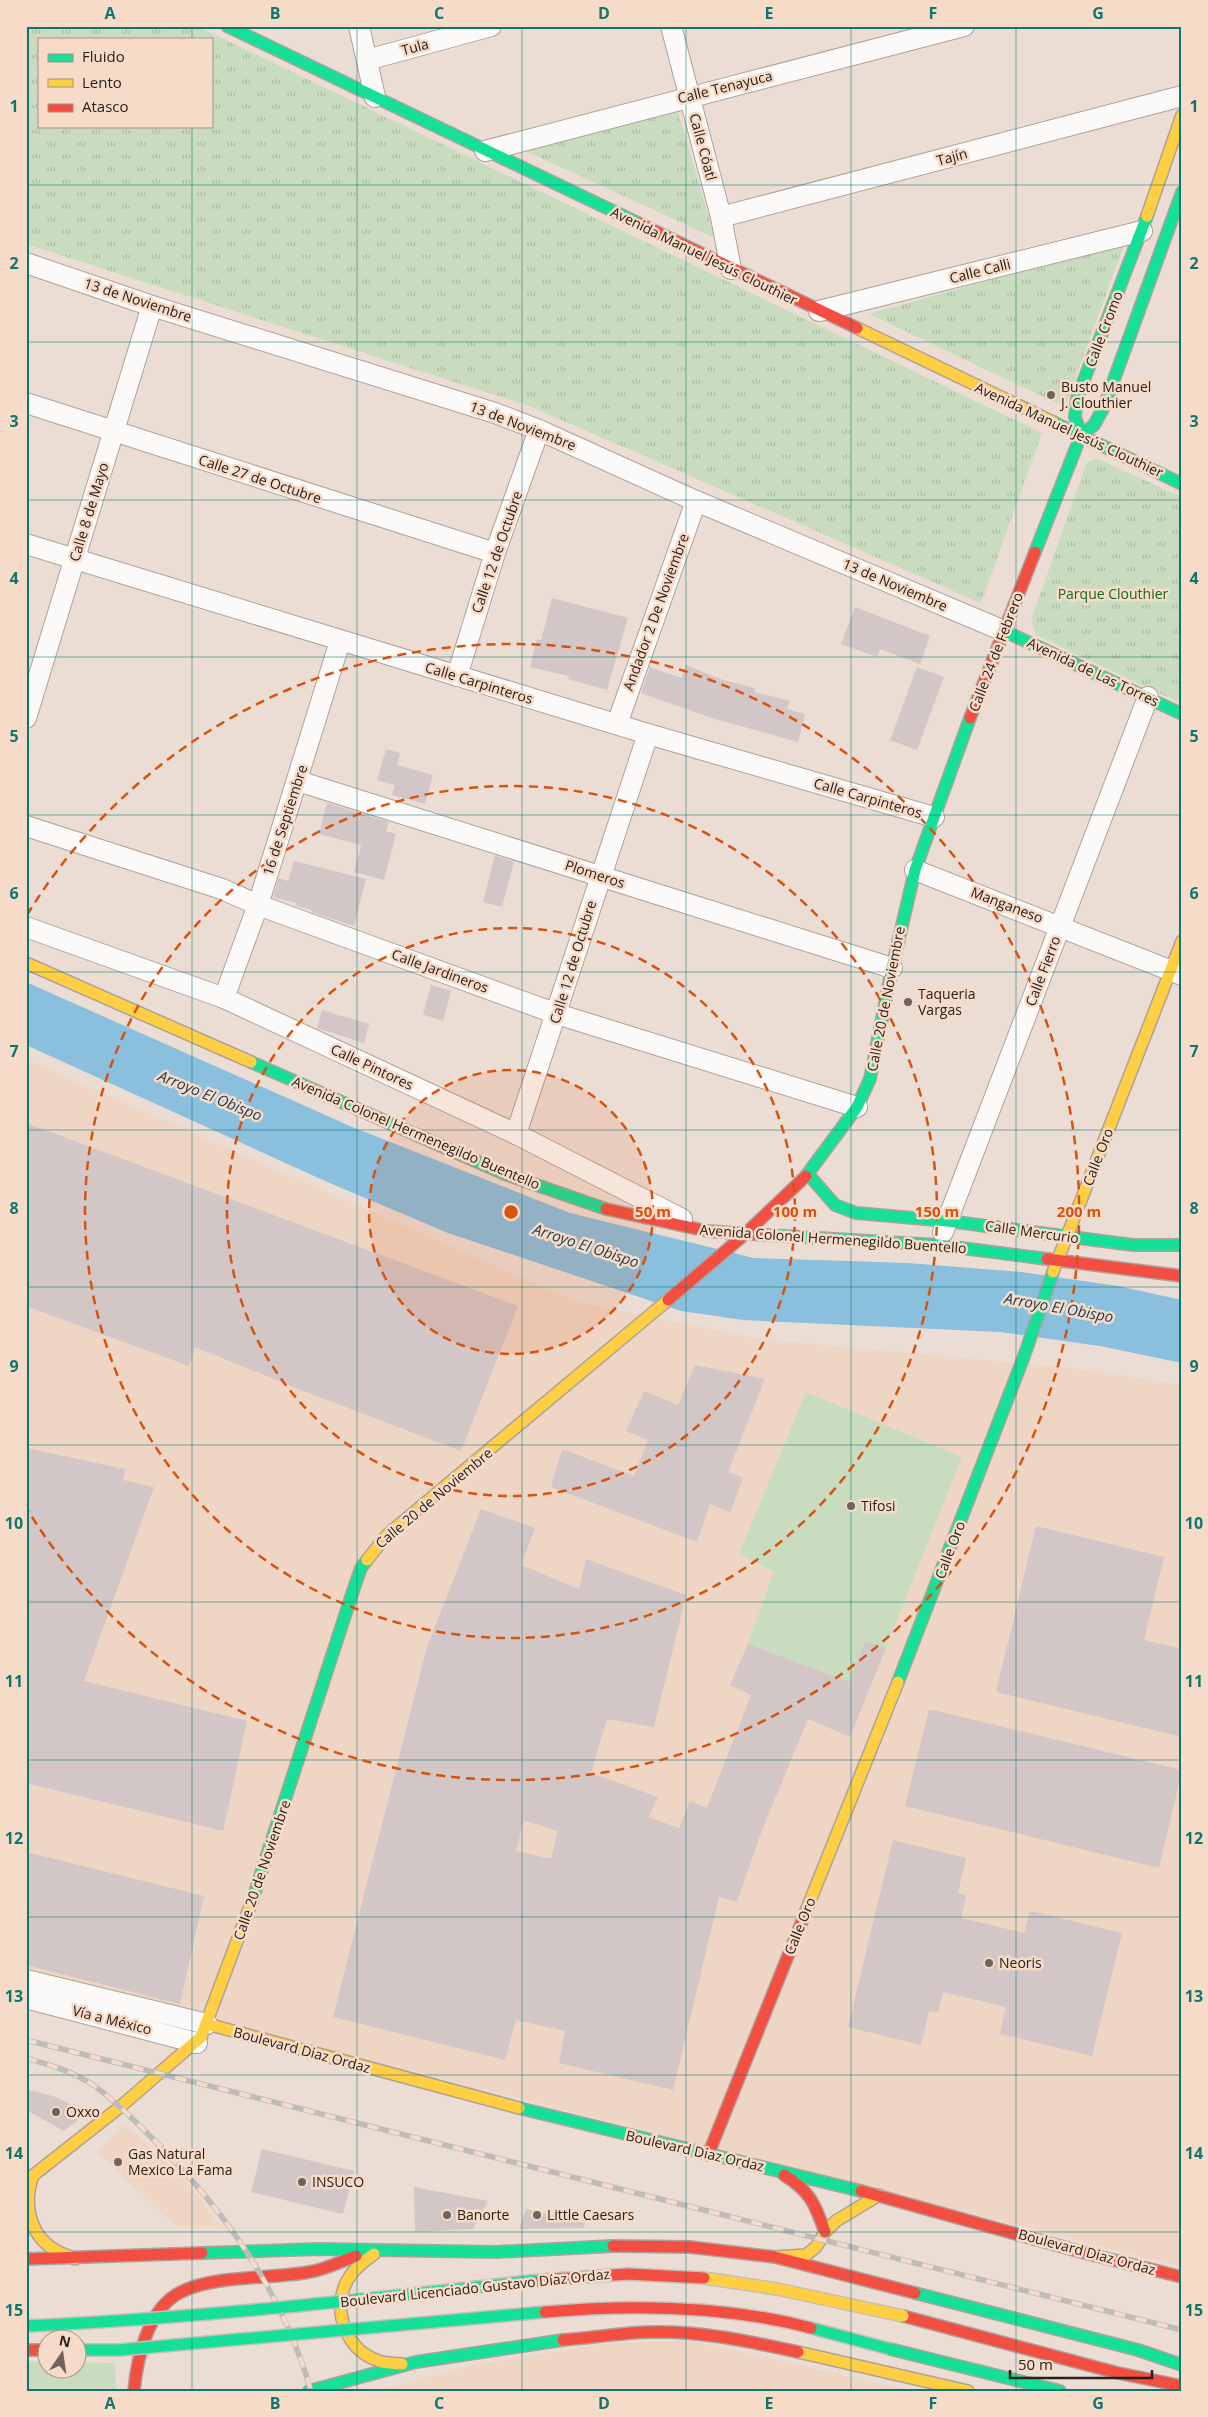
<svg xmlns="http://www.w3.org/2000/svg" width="1208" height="2417" font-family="'Open Sans',sans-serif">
<defs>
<pattern id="park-tufts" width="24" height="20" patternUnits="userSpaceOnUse" patternTransform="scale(1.25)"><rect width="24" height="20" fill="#c9dcbf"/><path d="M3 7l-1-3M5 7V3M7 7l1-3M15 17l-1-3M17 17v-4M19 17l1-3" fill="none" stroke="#adbca4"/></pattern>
</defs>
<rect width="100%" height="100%" fill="#ecddd4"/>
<!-- built -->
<g fill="#eed5c4">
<polygon points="26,1059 577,1302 760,1339 1080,1369 1182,1385 1182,2267 26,1973"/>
<polygon points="126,2125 192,2187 220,2227 175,2226 97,2151"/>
<polygon points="692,2341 915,2391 373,2391 479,2364 608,2343"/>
</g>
<!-- grass -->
<g fill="#c9dcbf">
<polygon points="806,1392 962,1457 886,1648 849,1682 748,1644 774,1572 739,1554"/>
<polygon points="26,2361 47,2362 48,2370 78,2370 78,2362 115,2363 116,2391 26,2391"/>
</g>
<!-- park -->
<g fill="url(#park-tufts)" fill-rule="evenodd">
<path d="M26,26h171l845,407 -61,170 -449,-196 -506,-163zM39,39h172v87h-172z"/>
<polygon points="678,112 715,238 519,148"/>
<polygon points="1125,242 1065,407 869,314"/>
<polygon points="1098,459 1182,497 1182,704 1036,635 1031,620 1087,462"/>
</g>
<!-- water -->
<polygon fill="#8abfdd" points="26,982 350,1126 570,1213 754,1258 908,1263 1021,1272 1118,1286 1182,1300 1182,1363 1100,1346 1000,1332 743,1320 681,1311 448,1233 325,1181 26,1045"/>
<!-- building -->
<g fill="#d2c6c7" fill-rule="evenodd">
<polygon points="552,598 628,618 607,690 568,679 569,676 530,667 537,639 541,640"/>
<polygon points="855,607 930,636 920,664 880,649 877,657 841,644"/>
<polygon points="686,665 723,680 755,688 755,692 790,701 787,709 805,714 798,742 712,718 641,693 650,667 681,678"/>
<polygon points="917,667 944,677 917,750 890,740"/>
<polygon points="386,749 400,753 397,765 433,775 425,804 392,795 395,785 377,780"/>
<polygon points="327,803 389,822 386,831 396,834 384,880 354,872 361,845 319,834"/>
<polygon points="495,855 514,862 502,907 483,902"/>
<polygon points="294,861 366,879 354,926 312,912 312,910 296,906 297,903 273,897 279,878 288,881"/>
<polygon points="431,985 451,991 443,1021 423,1015"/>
<polygon points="322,1010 369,1024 364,1043 317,1028"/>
<polygon points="26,1123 518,1306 461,1451 301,1390 195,1347 189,1366 26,1306"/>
<polygon points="695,1365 765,1379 728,1472 743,1478 730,1512 710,1504 697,1542 551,1487 562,1449 634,1476 648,1440 626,1431 644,1391 678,1405"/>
<polygon points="26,1448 125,1469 123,1480 154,1487 84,1681 247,1721 223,1831 26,1783"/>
<path d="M481,1509l54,19 -14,37 58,24 7,-30 100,36 -32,132 -47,-8 -16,54 67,24 -10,20 31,11 11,-27 17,7 44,-113 -21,-10 18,-41 101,38 16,-41 21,7 -36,89 -42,-18 -46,111 -25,72 -18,-5 -46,193 -114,-27 6,-32 -49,-11 -11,40 -172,-43 94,-370zM524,1820l34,11 -7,28 -35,-8z"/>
<polygon points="1036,1526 1164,1557 1144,1640 1182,1649 1182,1737 996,1692"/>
<polygon points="929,1709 1182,1770 1159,1868 905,1806"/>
<polygon points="893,1840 966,1858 958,1893 966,1895 961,1918 1024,1933 1030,1911 1122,1933 1092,2056 1000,2034 1006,2007 943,1992 938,2013 929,2011 921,2045 848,2027"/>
<polygon points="26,1852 204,1896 180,2004 26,1965"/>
<polygon points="26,2089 56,2097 87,2113 64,2131 26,2110"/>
<polygon points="262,2149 354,2171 343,2214 251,2192"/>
<polygon points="414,2187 488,2201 473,2229 415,2232"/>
<polygon points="526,2209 585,2223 584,2228 519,2229"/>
</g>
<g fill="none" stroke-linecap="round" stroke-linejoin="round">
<!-- street casing -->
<g stroke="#ada29b" stroke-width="22">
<g id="street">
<polyline points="359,26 375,97"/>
<polyline points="671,26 721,217 731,269"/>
<polyline points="367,60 491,26"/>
<polyline points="485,151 964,26"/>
<polyline points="721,217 1182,96"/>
<polyline points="26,263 152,306 495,413 539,430 696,501 1004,631"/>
<polyline points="819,311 1142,231"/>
<polyline points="26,403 495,553"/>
<polyline points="26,544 648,734 934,817"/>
<polyline points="457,676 495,553 539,430"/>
<polyline points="26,718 152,306"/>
<polyline points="617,724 696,501"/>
<polyline points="298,781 892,968"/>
<polyline points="26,826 222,889 258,905 557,1014 857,1107"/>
<polyline points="915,870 1182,975"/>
<polyline points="26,927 224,998 516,1134 682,1219"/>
<polyline points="224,998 258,905 340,641"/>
<polyline points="516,1134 648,734"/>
<polyline points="943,1232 1148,697"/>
<polyline points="26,1980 207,2024"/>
<polyline points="26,1998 197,2043"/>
</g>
</g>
<!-- fast casing -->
<g stroke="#ada29b" stroke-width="14">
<g id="fast">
<polyline points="227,26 638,223"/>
<polyline points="1053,422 1182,484"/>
<polyline points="1081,435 1075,417 1077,398 1147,216"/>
<polyline points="1081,435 1094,425 1104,407 1182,192"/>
<polyline points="1035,552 1081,435"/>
<polyline points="1004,631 1182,714"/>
<polyline points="251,1062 505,1174 606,1209"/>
<polyline points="808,1174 835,1205 856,1213 948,1221 1133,1245 1182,1245"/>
<polyline points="806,1176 857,1107 870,1079 892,968 915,870 970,718"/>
<polyline points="767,1235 938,1245 1047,1259"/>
<polyline points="898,1682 1023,1359 1053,1272"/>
<polyline points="252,1901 353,1591 361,1568 367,1560"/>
<polyline points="519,2108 861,2191"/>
<polyline points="202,2253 318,2249 496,2252 613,2246"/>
<polyline points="915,2293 1138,2350 1182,2365"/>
<polyline points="890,2349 1060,2391"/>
<polyline points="309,2391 416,2362 563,2340"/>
</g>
</g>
<!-- slow casing -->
<g stroke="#ada29b" stroke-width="14">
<g id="slow">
<polyline points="1147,216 1182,115"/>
<polyline points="857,328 1053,422"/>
<polyline points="26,963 251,1062"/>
<polyline points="1053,1272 1182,941"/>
<polyline points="367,1560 387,1535 668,1300"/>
<polyline points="806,1911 898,1682"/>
<polyline points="207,2024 519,2108"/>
<path d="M32,2178c-9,27 -2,59 25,73 5,3 12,5 18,8"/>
<polyline points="26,2181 120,2107 201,2037 252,1901"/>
<path d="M374,2254c-12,9 -23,17 -29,31 -12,30 3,66 34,76 7,3 16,2 23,3"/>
<polyline points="775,2257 806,2255 816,2247 825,2232 836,2221 879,2195"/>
<polyline points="798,2352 968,2391"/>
</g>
</g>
<!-- jam casing -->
<g stroke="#ada29b" stroke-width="14">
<g id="jam">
<polyline points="638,223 857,328"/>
<polyline points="970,718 1035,552"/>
<polyline points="606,1209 707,1231 767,1235"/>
<polyline points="1047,1259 1182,1276"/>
<polyline points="668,1300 744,1235 806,1176"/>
<polyline points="708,2155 806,1911"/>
<path d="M784,2175c26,16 31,29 41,57"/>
<polyline points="861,2191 1085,2253 1182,2277"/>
<polyline points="613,2246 690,2247 775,2257 915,2293"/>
<polyline points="26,2259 202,2253"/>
<polyline points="903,2316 1118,2373 1182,2386"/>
<path d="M563,2340c30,-2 61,-8 92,-8 48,-1 96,10 143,20"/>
<polyline points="26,2350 48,2350"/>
<path d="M134,2391c3,-33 14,-83 47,-99 33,-17 91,-13 128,-20 16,-2 32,-11 47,-16"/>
</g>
</g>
<!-- street -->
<use href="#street" stroke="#fcfaf9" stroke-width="20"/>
<!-- fast -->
<use href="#fast" stroke="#16e098" stroke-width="11"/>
<!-- slow -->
<use href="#slow" stroke="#ffcf43" stroke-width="11"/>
<!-- jam -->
<use href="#jam" stroke="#f24e42" stroke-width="11"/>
<!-- rail casing -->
<g stroke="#bebbb9" stroke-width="5.5">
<g id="rail">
<polyline points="26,2040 1182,2330"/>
<path d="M26,2058c24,7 49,14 70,29 19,14 36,31 53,48 73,71 134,157 162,256"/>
</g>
</g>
<!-- rail -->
<use href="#rail" stroke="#f7dbc9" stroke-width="4" stroke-dasharray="11" stroke-linecap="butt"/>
<!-- fast-bridge casing -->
<g stroke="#c5beba" stroke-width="14" stroke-linecap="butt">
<g id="fast-bridge">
<path d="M26,2326c172,-8 343,-27 515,-46"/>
<polyline points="811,2328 890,2349"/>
<polyline points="78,2350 119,2350 545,2312"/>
</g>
</g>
<!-- slow-bridge casing -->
<g stroke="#c5beba" stroke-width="14" stroke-linecap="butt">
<polyline id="slow-bridge" points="704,2278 777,2289 903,2316"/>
</g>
<!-- jam-bridge casing -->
<g stroke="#c5beba" stroke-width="14" stroke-linecap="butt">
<g id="jam-bridge">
<polyline points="541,2280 628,2274 704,2278"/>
<path d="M545,2312c89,-8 179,-7 266,16"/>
</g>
</g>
<!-- fast-bridge -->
<use href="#fast-bridge" stroke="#16e098" stroke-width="11"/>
<!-- slow-bridge -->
<use href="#slow-bridge" stroke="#ffcf43" stroke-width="11"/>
<!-- jam-bridge -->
<use href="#jam-bridge" stroke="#f24e42" stroke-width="11"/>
</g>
<!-- grid -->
<path fill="none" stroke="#0f766e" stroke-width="1" stroke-opacity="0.55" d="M192,26v13M357,26v2365M522,26v2365M686,26v2365M851,26v2365M1016,26v2365M192,126v2265M26,185h1156M26,342h1156M26,500h1156M26,657h1156M26,815h1156M26,972h1156M26,1130h1156M26,1287h1156M26,1445h1156M26,1602h1156M26,1760h1156M26,1917h1156M26,2075h1156M26,2232h1156"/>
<!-- distance rings -->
<circle cx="511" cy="1212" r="142" fill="#d5530e" fill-opacity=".12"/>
<g fill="none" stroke="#d5530e" stroke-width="2.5" stroke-dasharray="9 6">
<circle cx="511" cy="1212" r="142"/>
<circle cx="511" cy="1212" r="284"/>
<circle cx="511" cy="1212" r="426"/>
<path d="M27 915A568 568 0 1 1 27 1509"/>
</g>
<!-- markers -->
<g fill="#6f635c" stroke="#f7dbc9" stroke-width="2">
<circle cx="1051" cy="395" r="5"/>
<circle cx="908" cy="1002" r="5"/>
<circle cx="851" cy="1506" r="5"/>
<circle cx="989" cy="1963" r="5"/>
<circle cx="56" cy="2112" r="5"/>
<circle cx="118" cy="2162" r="5"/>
<circle cx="302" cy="2182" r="5"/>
<circle cx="447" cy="2215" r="5"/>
<circle cx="537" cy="2215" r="5"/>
</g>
<g text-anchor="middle" stroke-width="5" stroke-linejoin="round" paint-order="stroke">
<!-- street labels -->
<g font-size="14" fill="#2b211b" stroke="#f7dbc9">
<text transform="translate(415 47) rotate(-15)" y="5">Tula</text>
<text transform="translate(725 87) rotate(-14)" y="5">Calle Tenayuca</text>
<text transform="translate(703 147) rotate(75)" y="5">Calle Cóatl</text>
<text transform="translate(952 157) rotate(-15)" y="5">Tajín</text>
<text transform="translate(704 256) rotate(26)" y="5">Avenida Manuel Jesús Clouthier</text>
<text transform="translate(980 271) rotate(-14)" y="5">Calle Calli</text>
<text transform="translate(138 300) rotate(18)" y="5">13 de Noviembre</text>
<text transform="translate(1104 329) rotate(-69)" y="5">Calle Cromo</text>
<text transform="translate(523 426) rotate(21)" y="5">13 de Noviembre</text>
<text transform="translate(1069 430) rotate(25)" y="5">Avenida Manuel Jesús Clouthier</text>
<text transform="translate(260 479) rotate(18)" y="5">Calle 27 de Octubre</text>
<text transform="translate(89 512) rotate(-73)" y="5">Calle 8 de Mayo</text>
<text transform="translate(497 552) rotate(-71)" y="5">Calle 12 de Octubre</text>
<text transform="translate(895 585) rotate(23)" y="5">13 de Noviembre</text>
<text transform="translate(656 612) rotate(-70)" y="5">Andador 2 De Noviembre</text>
<text transform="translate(996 652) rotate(-69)" y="5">Calle 24 de Febrero</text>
<text transform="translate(1093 672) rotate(25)" y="5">Avenida de Las Torres</text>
<text transform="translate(479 683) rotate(17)" y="5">Calle Carpinteros</text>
<text transform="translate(868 798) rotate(16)" y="5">Calle Carpinteros</text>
<text transform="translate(285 820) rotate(-72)" y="5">16 de Septiembre</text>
<text transform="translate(595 874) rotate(18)" y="5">Plomeros</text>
<text transform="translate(1007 905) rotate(21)" y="5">Manganeso</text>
<text transform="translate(573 962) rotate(-73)" y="5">Calle 12 de Octubre</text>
<text transform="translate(440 971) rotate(20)" y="5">Calle Jardineros</text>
<text transform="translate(1043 971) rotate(-69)" y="5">Calle Fierro</text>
<text transform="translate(886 999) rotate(-79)" y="5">Calle 20 de Noviembre</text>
<text transform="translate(372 1067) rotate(25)" y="5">Calle Pintores</text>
<text transform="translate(416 1133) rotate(23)" y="5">Avenida Colonel Hermenegildo Buentello</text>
<text transform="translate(1098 1157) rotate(-69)" y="5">Calle Oro</text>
<text transform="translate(1032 1232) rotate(8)" y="5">Calle Mercurio</text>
<text transform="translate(833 1239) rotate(4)" y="5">Avenida Colonel Hermenegildo Buentello</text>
<text transform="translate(434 1498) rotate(-40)" y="5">Calle 20 de Noviembre</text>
<text transform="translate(950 1550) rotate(-69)" y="5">Calle Oro</text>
<text transform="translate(262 1870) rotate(-71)" y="5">Calle 20 de Noviembre</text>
<text transform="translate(800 1926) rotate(-68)" y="5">Calle Oro</text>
<text transform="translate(112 2020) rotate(14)" y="5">Vía a México</text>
<text transform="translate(302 2050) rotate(15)" y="5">Boulevard Diaz Ordaz</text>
<text transform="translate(695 2151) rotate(13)" y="5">Boulevard Diaz Ordaz</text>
<text transform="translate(1087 2252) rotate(15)" y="5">Boulevard Diaz Ordaz</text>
<text transform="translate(475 2288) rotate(-6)" y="5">Boulevard Licenciado Gustavo Díaz Ordaz</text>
</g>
<!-- poi labels -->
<g font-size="14" fill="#2b211b" stroke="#f7dbc9" text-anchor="start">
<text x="1061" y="392">Busto Manuel<tspan x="1061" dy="16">J. Clouthier</tspan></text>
<text x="918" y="999">Taqueria<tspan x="918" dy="16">Vargas</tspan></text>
<text x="861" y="1511">Tifosi</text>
<text x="999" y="1968">Neoris</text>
<text x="66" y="2117">Oxxo</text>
<text x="128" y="2159">Gas Natural<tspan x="128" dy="16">Mexico La Fama</tspan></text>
<text x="312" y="2187">INSUCO</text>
<text x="457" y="2220">Banorte</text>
<text x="547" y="2220">Little Caesars</text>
</g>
<!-- park labels -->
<g font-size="14" fill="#116a1f" stroke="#f7dbc9">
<text x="1113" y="599">Parque Clouthier</text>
</g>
<!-- water labels -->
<g font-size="15" font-style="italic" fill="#163a4e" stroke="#f7dbc9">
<text transform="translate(210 1096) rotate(22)" y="5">Arroyo El Obispo</text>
<text transform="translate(586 1246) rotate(18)" y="5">Arroyo El Obispo</text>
<text transform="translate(1059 1308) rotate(10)" y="5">Arroyo El Obispo</text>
</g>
</g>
<circle cx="511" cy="1212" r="8" fill="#d5530e" stroke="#f7dbc9" stroke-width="2.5"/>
<g font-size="15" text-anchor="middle" font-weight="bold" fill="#d5530e" stroke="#f7dbc9" stroke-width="5" stroke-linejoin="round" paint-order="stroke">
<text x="653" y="1217">50 m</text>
<text x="795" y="1217">100 m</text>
<text x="937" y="1217">150 m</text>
<text x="1079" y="1217">200 m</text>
</g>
<!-- border -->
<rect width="1208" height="2417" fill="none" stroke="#f7dbc9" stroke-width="55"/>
<!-- legend -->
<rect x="38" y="38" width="175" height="90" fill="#f7dbc9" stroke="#a59183"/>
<rect x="48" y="54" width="25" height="8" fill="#16e098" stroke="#a59183"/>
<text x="82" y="62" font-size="15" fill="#2b211b">Fluido</text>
<rect x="48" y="79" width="25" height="8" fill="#ffcf43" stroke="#a59183"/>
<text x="82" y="88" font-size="15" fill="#2b211b">Lento</text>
<rect x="48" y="104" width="25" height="8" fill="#f24e42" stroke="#a59183"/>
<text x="82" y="112" font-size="15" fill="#2b211b">Atasco</text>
<!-- north arrow -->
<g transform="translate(62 2354) rotate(13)"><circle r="24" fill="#f7dbc9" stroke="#a59183"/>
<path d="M0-4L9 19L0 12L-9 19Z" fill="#6f635c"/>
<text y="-8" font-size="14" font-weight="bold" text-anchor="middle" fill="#2b211b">N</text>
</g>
<!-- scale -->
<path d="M1010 2370v8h142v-8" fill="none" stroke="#2b211b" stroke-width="2.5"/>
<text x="1018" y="2370" font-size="15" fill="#2b211b" stroke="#f7dbc9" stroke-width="4" paint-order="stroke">50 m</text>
<rect x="28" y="28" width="1152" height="2362" fill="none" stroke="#0f766e" stroke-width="2"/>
<g font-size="16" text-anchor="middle" font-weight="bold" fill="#0f766e">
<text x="110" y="19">A</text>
<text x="275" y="19">B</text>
<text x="439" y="19">C</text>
<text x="604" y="19">D</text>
<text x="769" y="19">E</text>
<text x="933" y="19">F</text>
<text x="1098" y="19">G</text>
<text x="14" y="112">1</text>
<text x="1194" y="112">1</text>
<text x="14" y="269">2</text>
<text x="1194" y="269">2</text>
<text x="14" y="427">3</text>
<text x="1194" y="427">3</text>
<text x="14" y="584">4</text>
<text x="1194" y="584">4</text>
<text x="14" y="742">5</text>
<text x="1194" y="742">5</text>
<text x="14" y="899">6</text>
<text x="1194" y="899">6</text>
<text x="14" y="1057">7</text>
<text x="1194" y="1057">7</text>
<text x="14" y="1214">8</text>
<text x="1194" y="1214">8</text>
<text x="14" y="1372">9</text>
<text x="1194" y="1372">9</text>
<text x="14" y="1529">10</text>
<text x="1194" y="1529">10</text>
<text x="14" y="1687">11</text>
<text x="1194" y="1687">11</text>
<text x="14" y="1844">12</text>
<text x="1194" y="1844">12</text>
<text x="14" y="2002">13</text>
<text x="1194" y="2002">13</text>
<text x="14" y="2159">14</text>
<text x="1194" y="2159">14</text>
<text x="14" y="2316">15</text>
<text x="1194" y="2316">15</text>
<text x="110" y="2409">A</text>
<text x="275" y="2409">B</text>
<text x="439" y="2409">C</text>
<text x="604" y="2409">D</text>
<text x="769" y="2409">E</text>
<text x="933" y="2409">F</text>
<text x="1098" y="2409">G</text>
</g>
</svg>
